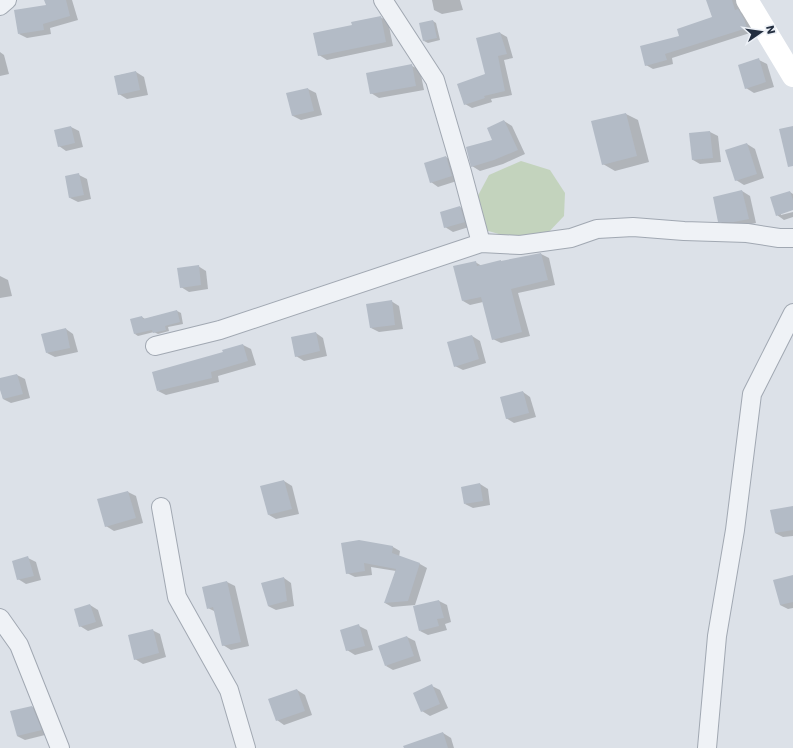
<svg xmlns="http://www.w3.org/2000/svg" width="793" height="748" font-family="Poppins,sans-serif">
<rect width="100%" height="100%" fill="#dce1e8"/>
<!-- green -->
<polygon fill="#c3d3bd" points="521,161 550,170 565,193 564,216 544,237 513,238 485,230 474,203 489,175"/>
<!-- shadow -->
<g fill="#0003">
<polygon points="45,0 72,0 78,20 50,28 51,34 27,38 19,34 47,6"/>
<polygon points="432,0 460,0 463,10 442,14 434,10"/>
<polygon points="707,0 737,0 741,12 745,14 751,24 753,32 672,58 673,64 653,69 646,65 681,37 713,18"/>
<polygon points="380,17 388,21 393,46 327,60 319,55 353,26"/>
<polygon points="433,21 436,23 440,40 428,43 424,41"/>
<polygon points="500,33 507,37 513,58 504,60 512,95 491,99 492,102 472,108 465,104 487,74"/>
<polygon points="0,52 4,55 9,74 0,76"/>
<polygon points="759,60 767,64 774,87 754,93 746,88"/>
<polygon points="412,66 420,70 424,90 379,98 371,93"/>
<polygon points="136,72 144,77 148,95 127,99 119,94 115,76"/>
<polygon points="308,89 316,93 322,115 301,120 293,116 287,94"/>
<polygon points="626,114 638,120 649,162 615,171 603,164"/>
<polygon points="504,121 512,126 525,154 503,164 480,171 472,166 494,140"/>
<polygon points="71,127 79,131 83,147 66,151 59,146"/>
<polygon points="710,132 718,136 721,162 700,164 693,160"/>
<polygon points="747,144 755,149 764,178 744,185 736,180"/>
<polygon points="446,157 454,162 460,180 438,187 431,182"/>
<polygon points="79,175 87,179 91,199 78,202 70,198"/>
<polygon points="742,191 750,196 756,223 742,226 727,226 719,221"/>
<polygon points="790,192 793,194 793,209 781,213 781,215 793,212 793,217 784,220 777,215"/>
<polygon points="460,207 468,212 472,226 453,232 445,227"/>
<polygon points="541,254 549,258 555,285 518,293 530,336 501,343 493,339 483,302 470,305 463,301 475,262 482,266 501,261 503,262"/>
<polygon points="198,266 206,271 208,289 189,292 181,287"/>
<polygon points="0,276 8,280 12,296 0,298"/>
<polygon points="391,301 399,306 403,329 379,332 371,328"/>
<polygon points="177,311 181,313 183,324 168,327 169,331 158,334 154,332 138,336 135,334 142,317 145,319"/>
<polygon points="66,329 73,334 78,352 55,357 47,353"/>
<polygon points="316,333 323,338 327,356 304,361 296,356"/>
<polygon points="472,336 480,341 486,363 463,370 455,366"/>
<polygon points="243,345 251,349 256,365 218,376 219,382 166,395 158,391 224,353"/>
<polygon points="17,375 25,379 30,398 11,403 3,399 0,386 0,379"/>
<polygon points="523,392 530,397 536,417 514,423 506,418"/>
<polygon points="284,481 292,486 299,514 276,519 269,515"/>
<polygon points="480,484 488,489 490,505 473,508 465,504"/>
<polygon points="128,492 136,496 143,523 114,531 106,526"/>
<polygon points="793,507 793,536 783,537 775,533"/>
<polygon points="359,541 393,547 400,551 399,557 420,564 427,568 415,605 392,607 385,603 396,571 371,567 372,575 355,577 347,573"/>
<polygon points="28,558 36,562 41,580 26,584 18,579"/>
<polygon points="793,577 793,608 788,609 780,605"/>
<polygon points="284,578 291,583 294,606 276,610 268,606"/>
<polygon points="227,582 235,586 249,646 231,650 223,645 216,612 208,608"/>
<polygon points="439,601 447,605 451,622 445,624 447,630 428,635 420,631"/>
<polygon points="90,605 98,610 103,626 88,631 80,626"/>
<polygon points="359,626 367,630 373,650 355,655 347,650"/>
<polygon points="152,630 160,634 166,657 143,664 135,659"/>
<polygon points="407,637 415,641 421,661 393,670 386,666"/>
<polygon points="432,686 440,690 448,708 430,716 422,711"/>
<polygon points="297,690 305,695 312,715 284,725 277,720"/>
<polygon points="32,707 40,711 49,734 25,740 17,736"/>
<polygon points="443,733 451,738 454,748 425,748"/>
</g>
<!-- building -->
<g fill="#b3bbc6">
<polygon points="44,0 66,0 70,16 43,24 44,30 18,34 14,10 46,5"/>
<polygon points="706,0 732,0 735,10 738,9 744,19 747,28 665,54 667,60 645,66 640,46 679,36 677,29 712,17"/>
<polygon points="381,16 386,42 318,56 313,33 352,25 351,22"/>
<polygon points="433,20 437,38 423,41 419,23"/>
<polygon points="500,32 507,54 498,56 505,91 484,96 485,98 464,105 457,84 485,74 476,38"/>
<polygon points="759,58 766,82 745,89 738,65"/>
<polygon points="412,64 416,86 370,94 366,73"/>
<polygon points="136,71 140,90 118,95 114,76"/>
<polygon points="308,88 314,111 292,116 286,93"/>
<polygon points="626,113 637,156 602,165 591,121"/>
<polygon points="504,120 518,150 494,160 471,167 466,147 492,140 487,128"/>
<polygon points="71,126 75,143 58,147 54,130"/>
<polygon points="793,126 793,166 788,167 779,129"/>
<polygon points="710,131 713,158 692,160 689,133"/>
<polygon points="747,143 757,174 735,181 725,150"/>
<polygon points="446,156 452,176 430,183 424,163"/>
<polygon points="79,173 84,195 69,198 65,176"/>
<polygon points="742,190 749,219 734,222 718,222 713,197"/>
<polygon points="790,191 793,200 793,210 776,216 770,197"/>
<polygon points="460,206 465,222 444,228 440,212"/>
<polygon points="541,253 548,280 511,289 522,332 492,340 481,297 462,301 453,266 476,261 477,266 501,260 501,261"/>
<polygon points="199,265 201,285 180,288 177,268"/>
<polygon points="392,300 395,325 370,328 366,304"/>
<polygon points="177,310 180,322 165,326 166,330 153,333 152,330 134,334 130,319 142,316 143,319"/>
<polygon points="66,328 70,348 46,353 41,334"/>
<polygon points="316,332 320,351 295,357 291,337"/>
<polygon points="472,335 479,359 454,367 447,342"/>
<polygon points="243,344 248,361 211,372 212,378 157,391 152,372 223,352 222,350"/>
<polygon points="17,374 23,394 3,399 0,390 0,378"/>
<polygon points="523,391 529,413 506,419 500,397"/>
<polygon points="284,480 292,509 268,515 260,486"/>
<polygon points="480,483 483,501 464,504 461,487"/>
<polygon points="128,491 136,518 105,527 97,499"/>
<polygon points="793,506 793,530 775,533 770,510"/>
<polygon points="359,540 393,546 392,553 420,563 408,601 384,603 396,569 364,563 365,571 346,574 341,543"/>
<polygon points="28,556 34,576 17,580 12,561"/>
<polygon points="793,575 793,602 780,605 773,580"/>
<polygon points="284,577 287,601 268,606 261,583"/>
<polygon points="227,581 241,642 222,646 213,607 207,609 202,587"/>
<polygon points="439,600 444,618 437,619 439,626 419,631 413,606"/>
<polygon points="90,604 96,622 79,627 74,609"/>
<polygon points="359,624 365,646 346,651 340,630"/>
<polygon points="153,629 159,653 134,660 128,635"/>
<polygon points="407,636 414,656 385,666 378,646"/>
<polygon points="432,684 440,704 421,712 413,693"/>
<polygon points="297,689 305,711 276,721 268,699"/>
<polygon points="32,706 42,730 17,736 10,711"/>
<polygon points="443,732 448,748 404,748 403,746"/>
</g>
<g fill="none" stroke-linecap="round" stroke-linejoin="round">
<!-- street casing -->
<g stroke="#a1a8b2" stroke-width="20">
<g id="street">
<polyline points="383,0 435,80 462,172 481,243"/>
<polyline points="0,6 7,0"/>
<polyline points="155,346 220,330 481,243 520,245 571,238 597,229 633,227 684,231 747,233 779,238 793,238"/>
<polyline points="161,507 177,597 229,690 246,748"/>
<polyline points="0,618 19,645 60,748"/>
<polyline points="707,748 717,636 735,530 752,394 793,313"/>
</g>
</g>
<!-- street -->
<use href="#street" stroke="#eff2f6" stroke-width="18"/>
<!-- secondary -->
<polyline stroke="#fff" stroke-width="22" points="747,0 793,76"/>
</g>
<!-- north arrow -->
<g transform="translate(761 32) rotate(77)" stroke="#ecf0f6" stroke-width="3" paint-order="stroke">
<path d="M0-3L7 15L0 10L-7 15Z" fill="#242f40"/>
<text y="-6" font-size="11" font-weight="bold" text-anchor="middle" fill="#242f40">N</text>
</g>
</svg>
